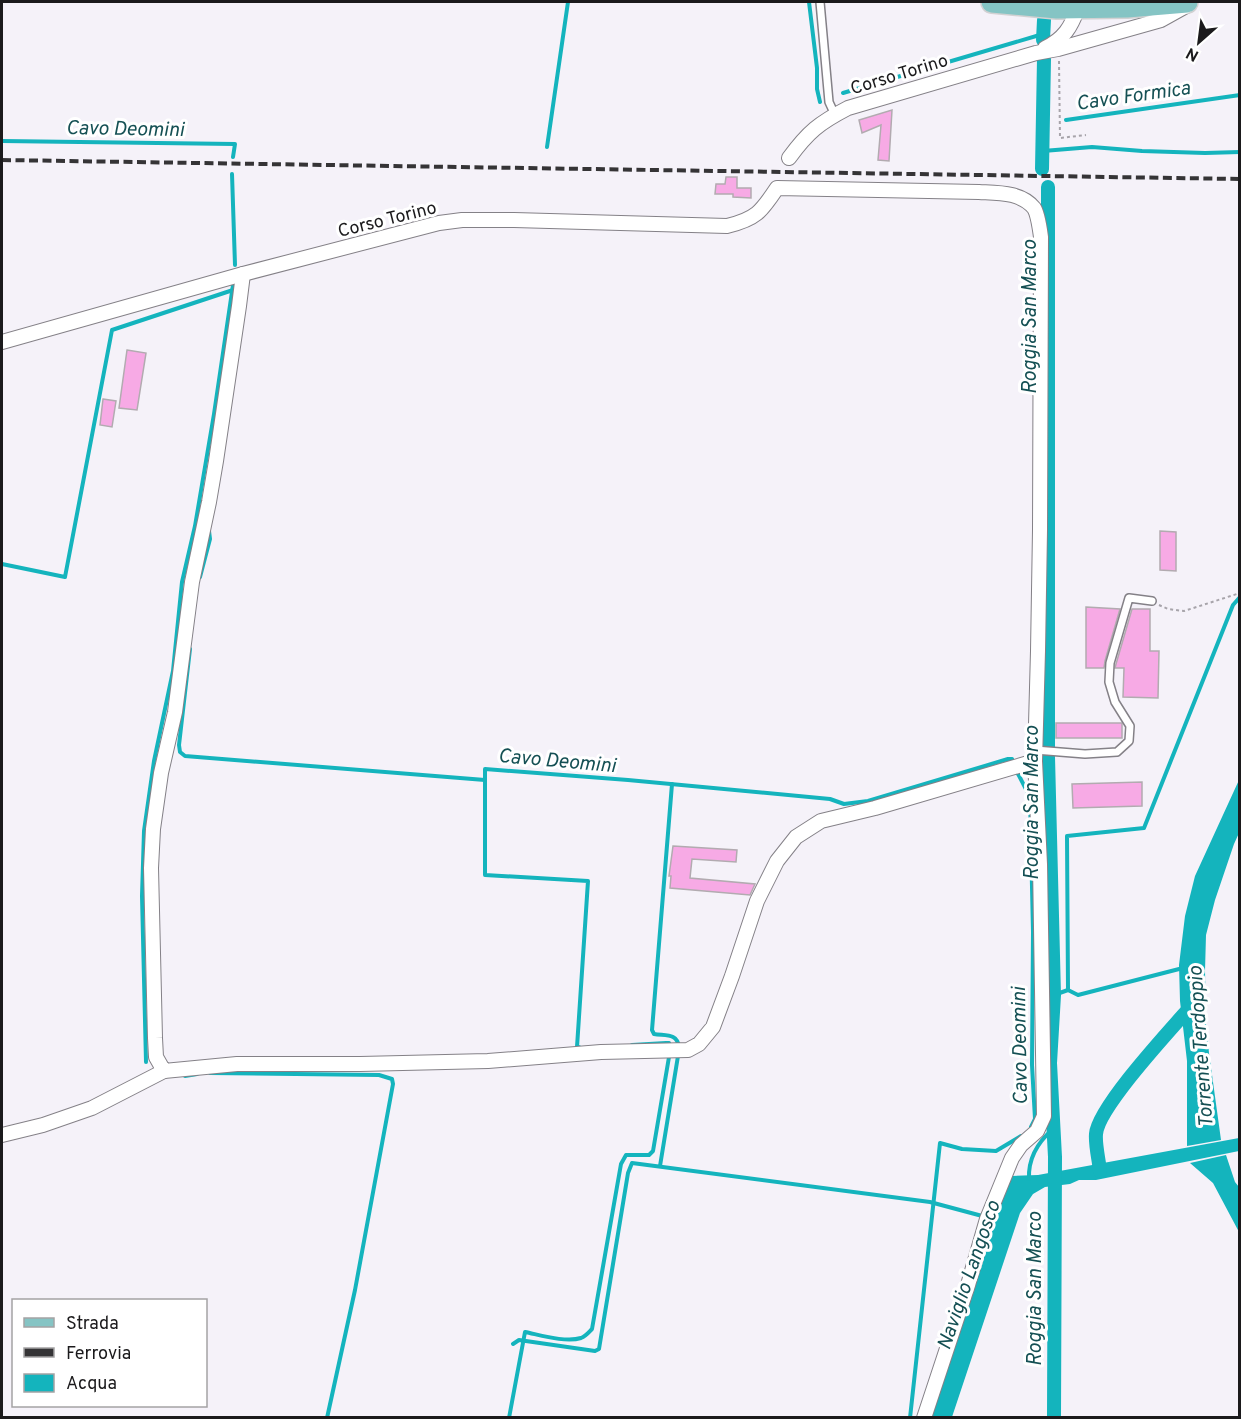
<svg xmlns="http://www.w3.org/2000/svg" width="1241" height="1419" font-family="Overpass,sans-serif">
<rect width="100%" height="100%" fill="#f5f2f9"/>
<!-- water -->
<g fill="#14b4bd">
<polygon points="1239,780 1239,833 1234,844 1215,900 1206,935 1205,971 1206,1024 1209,1053 1221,1140 1187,1146 1187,1061 1180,1001 1179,965 1185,916 1195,876"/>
<polygon points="1239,1138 1239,1151 1096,1180 1079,1180 1070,1184 1045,1187 1033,1194 1020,1213 952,1417 929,1418 993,1222 1006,1188 1012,1176 1038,1175"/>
<polygon points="1226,1155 1235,1182 1239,1187 1239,1232 1213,1183 1190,1163"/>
</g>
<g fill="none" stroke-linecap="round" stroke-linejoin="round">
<!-- stream -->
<g stroke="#14b4bd" stroke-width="4">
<polyline points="809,2 817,68 817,89 820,102"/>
<polyline points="843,93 1043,34"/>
<polyline points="1066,120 1240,95"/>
<polyline points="2,141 235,144 233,157"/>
<polyline points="547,147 568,2"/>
<polyline points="1043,151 1092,147 1142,151 1205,153 1240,152"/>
<polyline points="232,174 235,265"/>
<polyline points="2,564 65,577 112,330 233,290"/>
<polyline points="200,577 210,539 209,531"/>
<polyline points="190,649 179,745 180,752 185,756 485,780"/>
<polyline points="1016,770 1030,797 1033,932 1032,1065 1035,1119 1031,1127"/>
<path d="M672,784l-20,246 2,4c12,2 23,-1 25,13"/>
<polyline points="1068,990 1078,995 1183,968"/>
<polyline points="1054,995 1068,990 1067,836 1144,828 1233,605 1240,597"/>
<polyline points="632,1045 666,1043 669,1043 670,1046"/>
<polyline points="579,1047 577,1047 588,881 485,875 485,769 628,780 830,799 844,804 868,801 1008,759 1012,759 1013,762"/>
<polyline points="146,1062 142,896 144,831 154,761 173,671 182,582 195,526 214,414 233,285"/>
<polyline points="210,1073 379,1075 392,1079 393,1084 355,1290 327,1418"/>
<polyline points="185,1076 197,1074"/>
<polyline points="660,1166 678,1056"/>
<path d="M1029,1179c-1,-20 9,-37 24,-50"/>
<polyline points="513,1344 519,1340 595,1351 599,1349 628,1173 632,1163 930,1202 986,1217"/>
<path d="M509,1418l16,-86c15,3 41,11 56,6 5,-2 8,-6 11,-9l29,-165 5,-9h23l4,-4 16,-94"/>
<polyline points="910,1418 940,1143 962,1149 996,1151 1021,1136"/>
</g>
<!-- canal -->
<g stroke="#14b4bd" stroke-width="14">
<polyline points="1043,40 1044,20"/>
<polyline points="1042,169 1044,59"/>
<polyline points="1048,187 1048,757 1054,995 1050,1063 1055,1157 1054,1418"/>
<path d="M1100,1171c-1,-11 -5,-26 -4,-37 2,-27 77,-107 98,-131"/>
</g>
</g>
<!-- building -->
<g fill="#f7aae5" stroke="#b2abb0" stroke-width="1.5">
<polygon points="892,110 889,161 878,160 881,125 862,133 859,120"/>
<polygon points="726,177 737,177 737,188 751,188 751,198 733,197 733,194 715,194 716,184 725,184"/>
<polygon points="127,350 146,353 137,410 119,408"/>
<polygon points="103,399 116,401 112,427 100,425"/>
<polygon points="1160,531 1176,532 1176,571 1160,570"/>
<polygon points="1086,607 1120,609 1105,661 1104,668 1086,668"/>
<polygon points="1132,609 1150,609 1150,651 1159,651 1158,698 1123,697 1124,668 1115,668 1116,664"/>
<rect x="1056" y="723" width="66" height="15"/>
<polygon points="1142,782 1142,806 1073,808 1072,784"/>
<polygon points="673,846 737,850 736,862 692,859 690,878 755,884 750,895 670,888 671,876 669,876"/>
</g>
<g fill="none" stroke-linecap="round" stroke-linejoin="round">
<!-- service casing -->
<g stroke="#848187" stroke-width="10">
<g id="service">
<polyline points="820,2 829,102 835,115"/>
<polyline points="1035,750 1085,754 1117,752 1129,741 1130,726 1115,702 1109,682 1110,663 1129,598 1152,601"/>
</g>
</g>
<!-- minor casing -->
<g stroke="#848187" stroke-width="16">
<g id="minor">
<path d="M1045,48c19,-9 26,-21 33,-40"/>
<path d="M789,158c19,-26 30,-35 59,-50l188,-55 22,-4 103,-29 27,-15"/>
<polyline points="243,274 239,306 216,461 209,502 192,582 175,712 161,773 153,829 151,868 155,1038 156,1057 164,1071 237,1064 360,1064 488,1061 601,1052 688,1050 699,1044 713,1027 732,976 757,901 777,861 796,837 821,821 875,808 1035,761"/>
<path d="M2,342l241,-68 196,-51 23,-3h52l213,6c29,-7 34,-14 50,-38l202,4c19,1 42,0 55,16 4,6 6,22 7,29l-1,293 -2,121 -3,110 5,103 4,252 -7,15 -16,14 -9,13 -25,61 -19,66 -44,133"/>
<polyline points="2,1135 43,1125 92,1108 164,1071"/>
</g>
</g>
<!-- primary casing -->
<g stroke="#d1d1d2" stroke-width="24">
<polyline id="primary" points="992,2 1057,8 1127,7 1187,2"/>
</g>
<!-- path -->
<g stroke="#a7a4aa" stroke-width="2" stroke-dasharray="3 3" stroke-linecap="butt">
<polyline points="1059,61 1060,138 1086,135"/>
<polyline points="1159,605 1168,609 1184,611 1240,593"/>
</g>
<!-- service -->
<use href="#service" stroke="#fff" stroke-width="7"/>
<!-- minor -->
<use href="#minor" stroke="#fff" stroke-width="14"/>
<!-- primary -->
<use href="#primary" stroke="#85c4c4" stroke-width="21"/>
<!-- rail -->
<polyline stroke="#353436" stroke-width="4" stroke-dasharray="9 4.5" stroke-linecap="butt" points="2,160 1240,179"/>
</g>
<g text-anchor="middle" stroke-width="6" stroke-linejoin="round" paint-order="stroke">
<!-- street labels -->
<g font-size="18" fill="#1b1a1c" stroke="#fff">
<text transform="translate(899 74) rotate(-17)" y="6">Corso Torino</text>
<text transform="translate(387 219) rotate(-14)" y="6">Corso Torino</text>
</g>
<!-- water labels -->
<g font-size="20" font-style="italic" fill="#155054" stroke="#fff">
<text transform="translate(1133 95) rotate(-8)" y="7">Cavo Formica</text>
<text transform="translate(125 128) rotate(1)" y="7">Cavo Deomini</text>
<text transform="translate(1029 317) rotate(-90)" y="7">Roggia San Marco</text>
<text transform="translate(557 760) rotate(5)" y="7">Cavo Deomini</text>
<text transform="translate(1031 803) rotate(-90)" y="7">Roggia San Marco</text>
<text transform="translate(1019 1046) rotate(-91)" y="7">Cavo Deomini</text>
<text transform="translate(1200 1047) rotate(-94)" y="7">Torrente Terdoppio</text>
<text transform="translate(968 1275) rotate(-71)" y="7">Naviglio Langosco</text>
<text transform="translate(1034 1289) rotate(-90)" y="7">Roggia San Marco</text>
</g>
</g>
<!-- border -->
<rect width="1241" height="1419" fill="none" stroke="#1b1a1c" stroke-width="6"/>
<!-- legend -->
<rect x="12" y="1299" width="195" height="108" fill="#ffffff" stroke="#a4a3a4" stroke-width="1.5"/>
<rect x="24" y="1318" width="30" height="9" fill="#85c4c4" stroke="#a4a3a4" stroke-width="1.5"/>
<text x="66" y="1329" font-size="18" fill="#1b1a1c">Strada</text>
<rect x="24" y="1348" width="30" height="9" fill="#353436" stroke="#a4a3a4" stroke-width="1.5"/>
<text x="66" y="1359" font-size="18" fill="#1b1a1c">Ferrovia</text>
<rect x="24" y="1374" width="30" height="18" fill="#14b4bd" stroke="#a4a3a4" stroke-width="1.5"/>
<text x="66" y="1389" font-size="18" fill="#1b1a1c">Acqua</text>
<!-- north arrow -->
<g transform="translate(1199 42) rotate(208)" stroke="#ffffff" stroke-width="4.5" paint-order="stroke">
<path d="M0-4.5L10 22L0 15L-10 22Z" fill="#1b1a1c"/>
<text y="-9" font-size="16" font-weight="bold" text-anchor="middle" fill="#1b1a1c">N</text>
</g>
</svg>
